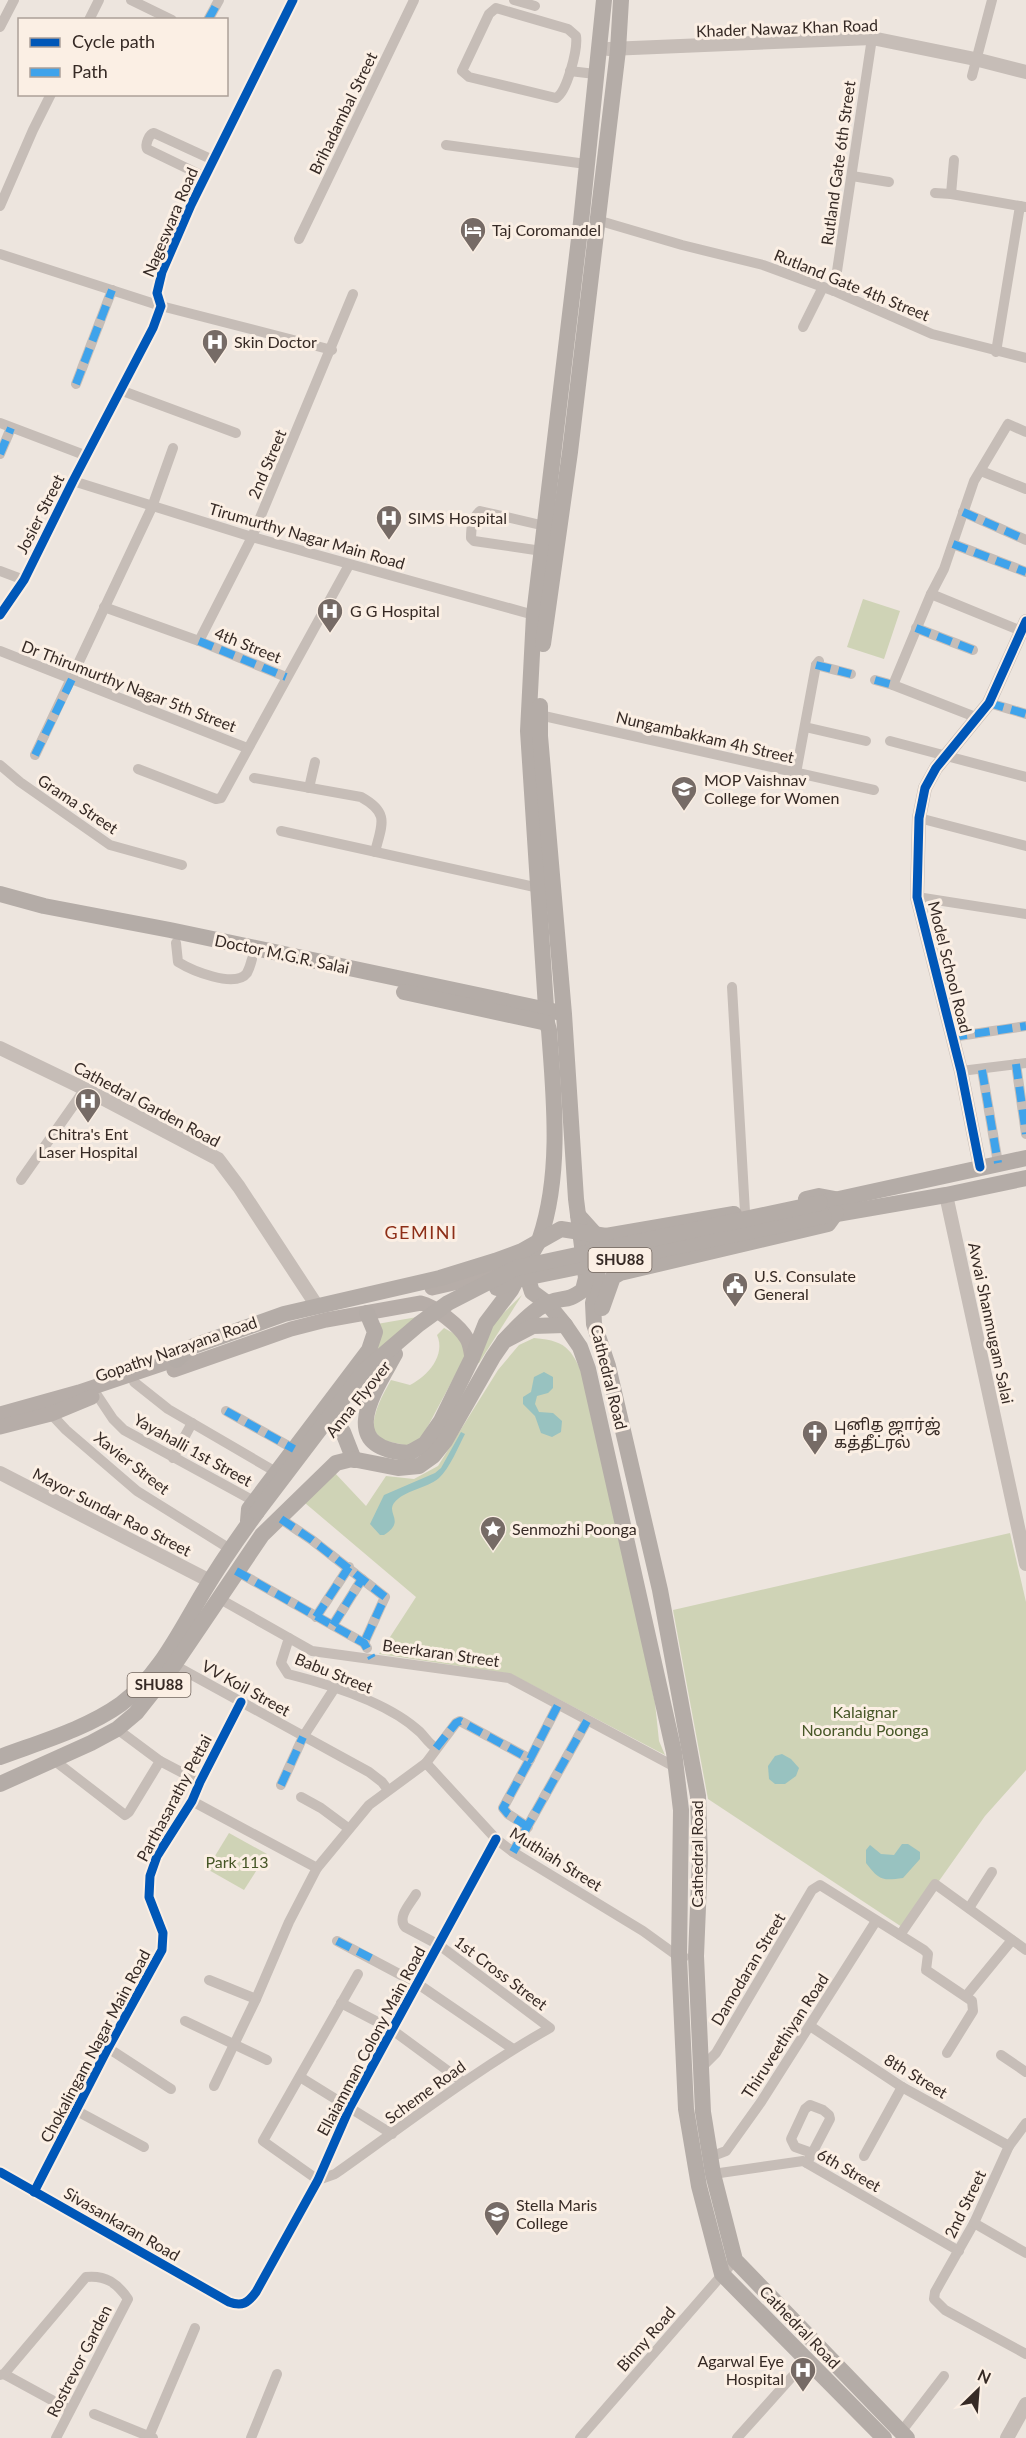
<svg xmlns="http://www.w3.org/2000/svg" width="1026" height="2438" font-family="Lato,'Noto Sans Tamil',sans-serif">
<rect width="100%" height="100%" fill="#ede5de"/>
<!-- green -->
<g fill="#cfd3b6">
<polygon points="863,599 900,611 884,659 847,647"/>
<polygon points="522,1295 479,1363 475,1364 486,1330"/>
<polygon points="423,1316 374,1356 377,1324"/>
<path d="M444,1328l20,11 2,16 -45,84 -12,7 -27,-6 -9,-11c1,-19 9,-33 18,-49l19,5c18,-9 36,-30 27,-50z"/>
<path d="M534,1338c37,3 37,14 53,44l68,321 4,38 6,14 -154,-81 -132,-20 37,-57 -111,-94 29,-31 32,34 20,-30 28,3 24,-13 60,-96 21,-25z"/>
<polygon points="1010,1533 1026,1602 1026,1770 985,1816 905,1929 708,1799 673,1610"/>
<polygon points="229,1833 267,1854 244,1890 207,1869"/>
</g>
<!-- water -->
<g fill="#98c2c0">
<polygon points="544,1372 553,1377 553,1388 548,1393 537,1396 535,1404 539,1412 553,1413 562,1421 561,1432 552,1437 541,1433 535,1416 523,1404 523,1397 531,1392 534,1377"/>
<path d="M461,1432l4,2c-7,13 -15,34 -26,44 -13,11 -35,12 -45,25 -8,11 12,18 -10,32h-4l-10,-11 14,-29 51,-22 6,-5z"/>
<polygon points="782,1754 791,1759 799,1768 796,1776 785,1784 775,1784 769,1779 768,1766 775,1756"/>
<path d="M902,1844h6l12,8v7l-17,19c-21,3 -24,2 -37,-15v-13l4,-5 11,9 13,1z"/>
</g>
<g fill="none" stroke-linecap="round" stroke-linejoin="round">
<!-- minor -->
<g stroke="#c6bdb7" stroke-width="10">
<polyline points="131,0 172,20"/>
<polyline points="514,0 535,6"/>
<path d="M496,8l72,21 8,7c2,13 -9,56 -20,62l-87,-21 -7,-6 27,-57z"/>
<polyline points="89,20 99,0"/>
<polyline points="208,20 219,0"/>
<polyline points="0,27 14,0"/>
<polyline points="570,71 595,74"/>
<polyline points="972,76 992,0"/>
<polyline points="446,145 586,164"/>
<polyline points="852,176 889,182"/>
<path d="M205,177l-58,-28c-2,-5 2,-15 7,-16l59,27"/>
<polyline points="935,193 951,194 954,160"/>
<polyline points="951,194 1025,207"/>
<polyline points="0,206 33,130 51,94"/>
<polyline points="597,220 682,245 763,265 834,291 932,334 1026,358"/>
<polyline points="299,239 414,0"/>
<polyline points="0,254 161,306 332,350"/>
<polyline points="834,291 872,38"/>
<polyline points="803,327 823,287"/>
<polyline points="996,352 1020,206"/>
<polyline points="76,384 112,290"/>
<polyline points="120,390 236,433"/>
<polyline points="0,423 87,456"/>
<polyline points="0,454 11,428"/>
<polyline points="981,471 1026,489"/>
<polyline points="73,481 252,537 534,615"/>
<polyline points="963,512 1026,540"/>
<polyline points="953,544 1026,572"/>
<path d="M542,551l-68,-10 -3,-3c0,-10 1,-20 9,-27l65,15"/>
<polyline points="0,571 24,580"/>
<polyline points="931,594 1026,633"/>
<polyline points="104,607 199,641 286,677"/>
<polyline points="0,615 24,580 73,481 153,328 161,306 157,293 162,272 191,205 293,0"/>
<polyline points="916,628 973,650"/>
<polyline points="199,641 252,537 353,294"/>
<polyline points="0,651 247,748"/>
<polyline points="816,665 851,674"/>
<polyline points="875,680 893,685"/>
<polyline points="989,703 1026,714"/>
<polyline points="535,714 874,790"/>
<polyline points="978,718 893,685 931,594 944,569 974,481 1008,424 1026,432"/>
<polyline points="805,727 866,741"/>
<polyline points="890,741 1026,777"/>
<polyline points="35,755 152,507 173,448"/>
<polyline points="0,765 20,782 110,845 182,865"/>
<polyline points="138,769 216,799 221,798 349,565"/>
<polyline points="796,773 816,665 819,661"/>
<path d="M254,778l107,19c29,16 21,27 14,55"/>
<polyline points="309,788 315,762"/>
<polyline points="919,818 1026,846"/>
<polyline points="281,831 539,888"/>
<polyline points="917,897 1026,914"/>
<path d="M176,943l2,19c13,8 57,27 69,11 2,-4 4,-10 5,-14"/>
<polyline points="732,987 745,1212"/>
<polyline points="952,1037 1026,1026"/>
<polyline points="1016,1064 1026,1134"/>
<polyline points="982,1070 998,1163"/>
<polyline points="961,1071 1026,1063"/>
<polyline points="21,1180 85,1089"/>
<polyline points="134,1382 168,1409 276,1472"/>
<polyline points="97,1395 113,1419 124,1430 254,1501"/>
<polyline points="226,1411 294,1449"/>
<polyline points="51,1414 66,1430 137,1491 230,1549"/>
<polyline points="173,1458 192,1423"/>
<polyline points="281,1519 312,1540 385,1597 364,1643"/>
<polyline points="236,1571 364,1643 367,1648"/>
<path d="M220,1599l69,39 -8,25 7,11c40,10 101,29 132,58 5,5 9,12 16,16"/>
<polyline points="316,1617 349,1567"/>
<polyline points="333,1625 362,1579"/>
<polyline points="289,1638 312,1651 509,1678 677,1768"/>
<polyline points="174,1665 369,1772 382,1782 388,1790"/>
<polyline points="117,1729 160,1761 200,1782"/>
<polyline points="55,1761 125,1815 129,1812 160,1761"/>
<polyline points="426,1763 456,1723 460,1721 530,1759 558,1705"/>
<polyline points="281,1785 303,1737 336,1686"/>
<polyline points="301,1797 321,1808 348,1828"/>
<polyline points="192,1801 317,1868"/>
<polyline points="528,1827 508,1814 503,1808 530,1759"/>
<polyline points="513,1852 587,1721"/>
<polyline points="969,1908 992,1872"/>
<polyline points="900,1935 935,1884 1026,1950"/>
<polyline points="337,1941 418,1984 513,2049"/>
<path d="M358,1974l-95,167 55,39 17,-6c71,-50 139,-103 215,-146l-111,-83 -34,-18c-8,-10 5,-23 11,-33"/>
<polyline points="209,1980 256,1999"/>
<polyline points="966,1996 1012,1940"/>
<polyline points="341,2003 391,2029 463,2082"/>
<polyline points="185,2021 267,2060"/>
<polyline points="810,2026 902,2087 1009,2146"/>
<polyline points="108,2048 171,2089"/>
<polyline points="1001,2055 1026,2072"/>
<polyline points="701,2068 716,2053 812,1890 820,1885 924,1950 928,1954 926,1970 972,2001 973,2011 947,2053"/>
<polyline points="300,2077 392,2134"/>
<polyline points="214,2086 256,1999 289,1922 317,1868 369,1805 426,1763 496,1839 513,1852 643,1931 679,1957 684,1957"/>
<polyline points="77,2111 144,2147"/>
<polyline points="1026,2123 1009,2146 974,2223 935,2292 934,2299 945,2310 1026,2354"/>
<polyline points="864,2156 902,2087"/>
<polyline points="710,2157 726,2151 761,2102 876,1921"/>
<polyline points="807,2163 830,2119 829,2115 823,2110 810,2105 805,2109 791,2139 795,2147 812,2153"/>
<path d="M0,2172l229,130c13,5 19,1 27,-10l62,-112 32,-73 146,-268"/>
<polyline points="713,2174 803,2161 959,2251"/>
<polyline points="34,2192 108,2048 162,1950 163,1933 149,1897 150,1876 157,1856 192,1801 200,1782 241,1702"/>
<polyline points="974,2223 1026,2253"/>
<polyline points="4,2374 70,2410"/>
<path d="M0,2375l4,-1 82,-97c20,-2 31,6 42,22l-72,139"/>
<polyline points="94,2414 153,2438"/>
<polyline points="901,2432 944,2376"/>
<polyline points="149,2436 195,2328"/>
<polyline points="251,2438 277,2374"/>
<polyline points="580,2438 735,2260"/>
<polyline points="737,2438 807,2360"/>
</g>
<!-- tertiary -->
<g stroke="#c6bdb7" stroke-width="14">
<polyline points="609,49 872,38 975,59 1026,72"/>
<polyline points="0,1048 85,1089 218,1159 239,1187 317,1306"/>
<polyline points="980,1167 961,1071 917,897 919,818 925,788 936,768 989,703 1026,621"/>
<polyline points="946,1195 1026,1564"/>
<polyline points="0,1473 210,1581"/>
<polyline points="1007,2438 1026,2404"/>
</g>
<!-- secondary -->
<g stroke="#b6ada8" stroke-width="15">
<polyline points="432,1288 502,1272"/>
<path d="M174,1370l117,-41 35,-9 95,-17c13,3 39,23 46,36 3,5 4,13 5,19"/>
<polyline points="0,1414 79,1392 186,1356"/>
<polyline points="0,1427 51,1414 92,1397"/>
</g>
<!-- primary -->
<g stroke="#b4aca7" stroke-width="16">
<path d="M604,0l-23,222 -47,393 -6,116 19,292 2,7c5,67 13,143 -9,208 -4,10 -11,19 -16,28l8,26 15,11 18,22 15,22 8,22 86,383 7,58 -2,147 7,152 13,77 23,88 162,164"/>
<polyline points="543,644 570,452 618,50 621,0"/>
<polyline points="0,894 44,906 170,930 557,1012"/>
<polyline points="404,992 547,1023"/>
<polyline points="806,1199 819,1196 835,1199"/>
<polyline points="825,1202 1026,1158"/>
<polyline points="578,1215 596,1235 598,1283 593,1303 594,1324 608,1366 660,1590 698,1796 700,1858 696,1956 703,2112 713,2174 735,2260 907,2438"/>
<polyline points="825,1216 946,1195 1026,1178"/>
<polyline points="602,1308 613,1277 620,1273 828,1224 836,1213"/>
<path d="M504,1341c10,-11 31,-33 44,-38 16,-7 18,0 35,-13l3,-12 -10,-79 -12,-185 -24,-278v-30"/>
<path d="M395,1354c-21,38 -60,94 14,99l16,-9 16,-23 31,-63 14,-35 25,-33 9,-17"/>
<polyline points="176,1360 191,1347 284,1314 440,1278 495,1261 522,1251 561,1229 606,1236 734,1214"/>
<polyline points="325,1409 343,1432 354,1460"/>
<polyline points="248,1521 249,1509 369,1350 375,1332 367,1313"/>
<path d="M0,1757c40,-15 86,-28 121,-53 38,-28 59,-73 83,-113 16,-27 34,-53 53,-79"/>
<polyline points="0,1784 91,1743 117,1729 136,1713 174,1665 262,1535 336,1463 352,1459 398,1468 419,1466 433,1456 445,1441 493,1357 504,1341 533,1326 565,1325"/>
</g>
<!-- primary-bridge -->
<g stroke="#b4aca7" stroke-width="16">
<polyline points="497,1288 520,1279 824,1216"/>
<polyline points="257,1512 364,1371 419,1324 448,1303 516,1268 820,1203"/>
</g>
<!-- quiet -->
<g stroke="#3fa3eb" stroke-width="8" stroke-dasharray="15 8" stroke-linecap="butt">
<polyline points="208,20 219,0"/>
<polyline points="76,384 112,290"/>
<polyline points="0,454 11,428"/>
<polyline points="963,512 1026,540"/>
<polyline points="953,544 1026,572"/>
<polyline points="916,628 973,650"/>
<polyline points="199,641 286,677"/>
<polyline points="816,665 851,674"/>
<polyline points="875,680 893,685"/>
<polyline points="989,703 1026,714"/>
<polyline points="35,755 72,679"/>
<polyline points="952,1037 1026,1026"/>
<polyline points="1016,1064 1026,1134"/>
<polyline points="982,1070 998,1163"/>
<polyline points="226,1411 294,1449"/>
<polyline points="281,1519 312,1540 385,1597 364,1643"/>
<polyline points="236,1571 364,1643 372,1658"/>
<polyline points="316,1617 349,1567"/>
<polyline points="333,1625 362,1579"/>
<polyline points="436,1748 456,1723 460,1721 530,1759 558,1705"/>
<polyline points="281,1785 303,1737"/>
<polyline points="528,1827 508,1814 503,1808 530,1759"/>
<polyline points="513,1852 587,1721"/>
<polyline points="337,1941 371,1958"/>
</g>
<!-- cycleway casing -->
<g stroke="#fbefe4" stroke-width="13">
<g id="cycleway">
<polyline points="0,615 24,580 73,481 153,328 161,306 157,293 162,272 191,205 293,0"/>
<polyline points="980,1167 961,1071 917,897 919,818 925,788 936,768 989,703 1026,621"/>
<path d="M0,2172l229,130c13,5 19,1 27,-10l62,-112 32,-73 146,-268"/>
<polyline points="34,2192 108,2048 162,1950 163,1933 149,1897 150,1876 157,1856 192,1801 200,1782 241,1702"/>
</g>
</g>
<!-- cycleway -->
<use href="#cycleway" stroke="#0057b8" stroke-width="9"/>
</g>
<!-- icons -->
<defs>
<g id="hotel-pin" transform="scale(1.35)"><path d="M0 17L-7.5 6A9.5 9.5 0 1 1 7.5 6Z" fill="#766b66" stroke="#fbefe4"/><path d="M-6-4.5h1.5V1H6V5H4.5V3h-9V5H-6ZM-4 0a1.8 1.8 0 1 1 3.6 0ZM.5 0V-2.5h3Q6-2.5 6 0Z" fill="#fff"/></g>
<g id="hospital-pin" transform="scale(1.35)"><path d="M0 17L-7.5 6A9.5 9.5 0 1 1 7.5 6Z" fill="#766b66" stroke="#fbefe4"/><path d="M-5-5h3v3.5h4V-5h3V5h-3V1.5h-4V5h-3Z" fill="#fff"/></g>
<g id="university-pin" transform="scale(1.35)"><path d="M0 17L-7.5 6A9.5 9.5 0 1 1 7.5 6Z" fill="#766b66" stroke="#fbefe4"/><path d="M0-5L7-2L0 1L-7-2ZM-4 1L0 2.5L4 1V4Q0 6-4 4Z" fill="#fff"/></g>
<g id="civic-pin" transform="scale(1.35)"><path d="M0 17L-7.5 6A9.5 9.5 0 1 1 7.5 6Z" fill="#766b66" stroke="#fbefe4"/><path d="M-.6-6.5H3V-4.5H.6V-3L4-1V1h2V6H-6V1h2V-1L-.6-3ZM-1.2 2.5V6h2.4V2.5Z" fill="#fff"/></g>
<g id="church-pin" transform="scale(1.35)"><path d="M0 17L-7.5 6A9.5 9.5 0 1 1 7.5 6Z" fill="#766b66" stroke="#fbefe4"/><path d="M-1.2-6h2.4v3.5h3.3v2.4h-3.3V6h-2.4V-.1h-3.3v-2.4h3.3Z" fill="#fff"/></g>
<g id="sight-pin" transform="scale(1.35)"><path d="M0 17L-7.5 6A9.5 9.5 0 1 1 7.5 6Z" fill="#766b66" stroke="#fbefe4"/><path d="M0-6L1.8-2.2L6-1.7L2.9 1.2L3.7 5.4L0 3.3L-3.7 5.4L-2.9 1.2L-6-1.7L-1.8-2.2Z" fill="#fff"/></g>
</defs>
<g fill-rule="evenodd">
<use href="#hotel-pin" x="473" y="230"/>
<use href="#hospital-pin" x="215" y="342"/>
<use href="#hospital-pin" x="389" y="518"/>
<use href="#hospital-pin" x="330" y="611"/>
<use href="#university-pin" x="684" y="789"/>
<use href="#hospital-pin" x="88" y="1101"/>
<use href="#civic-pin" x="735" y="1285"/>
<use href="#church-pin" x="815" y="1433"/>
<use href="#sight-pin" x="493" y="1529"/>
<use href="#university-pin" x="497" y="2214"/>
<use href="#hospital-pin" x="803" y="2370"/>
</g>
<g text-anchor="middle" stroke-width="6" stroke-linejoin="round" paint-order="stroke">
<!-- shield labels -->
<g fill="#fbefe4" stroke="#71655e" stroke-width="1.5">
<rect x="588.5" y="1248" width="63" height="24" rx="4.5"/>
<rect x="127.5" y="1673" width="63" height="24" rx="4.5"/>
</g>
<g font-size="15" font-weight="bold" fill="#362a25">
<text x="620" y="1265">SHU88</text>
<text x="159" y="1690">SHU88</text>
</g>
<!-- street labels -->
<g font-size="16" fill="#362a25" stroke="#fbefe4">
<text transform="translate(787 28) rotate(-2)" y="6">Khader Nawaz Khan Road</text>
<text transform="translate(343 113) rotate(-64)" y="6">Brihadambal Street</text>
<text transform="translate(838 163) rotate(-82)" y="6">Rutland Gate 6th Street</text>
<text transform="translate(170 222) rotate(-67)" y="6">Nageswara Road</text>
<text transform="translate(852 285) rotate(22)" y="6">Rutland Gate 4th Street</text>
<text transform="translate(267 464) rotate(-67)" y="6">2nd Street</text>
<text transform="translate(40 514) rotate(-63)" y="6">Josier Street</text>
<text transform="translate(307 536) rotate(16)" y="6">Tirumurthy Nagar Main Road</text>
<text transform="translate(248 645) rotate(22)" y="6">4th Street</text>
<text transform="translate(129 686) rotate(21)" y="6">Dr Thirumurthy Nagar 5th Street</text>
<text transform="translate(705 737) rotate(13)" y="6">Nungambakkam 4h Street</text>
<text transform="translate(78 804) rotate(34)" y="6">Grama Street</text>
<text transform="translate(282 954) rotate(12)" y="6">Doctor M.G.R. Salai</text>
<text transform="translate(950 967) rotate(76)" y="6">Model School Road</text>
<text transform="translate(147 1104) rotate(28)" y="6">Cathedral Garden Road</text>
<text transform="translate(991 1323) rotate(78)" y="6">Avvai Shanmugam Salai</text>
<text transform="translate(176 1349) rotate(-19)" y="6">Gopathy Narayana Road</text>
<text transform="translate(609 1377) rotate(76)" y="6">Cathedral Road</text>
<text transform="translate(358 1399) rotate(-51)" y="6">Anna Flyover</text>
<text transform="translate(193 1450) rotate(29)" y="6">Yayahalli 1st Street</text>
<text transform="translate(132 1463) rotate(38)" y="6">Xavier Street</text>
<text transform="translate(112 1512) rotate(27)" y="6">Mayor Sundar Rao Street</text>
<text transform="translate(441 1653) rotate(8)" y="6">Beerkaran Street</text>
<text transform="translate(334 1673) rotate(22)" y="6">Babu Street</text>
<text transform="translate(246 1688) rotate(29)" y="6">VV Koil Street</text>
<text transform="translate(174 1798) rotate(-62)" y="6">Parthasarathy Pettai</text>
<text transform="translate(697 1854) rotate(-90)" y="6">Cathedral Road</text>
<text transform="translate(556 1859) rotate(32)" y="6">Muthiah Street</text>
<text transform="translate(748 1969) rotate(-59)" y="6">Damodaran Street</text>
<text transform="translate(501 1973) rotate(37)" y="6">1st Cross Street</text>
<text transform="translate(785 2036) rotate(-57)" y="6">Thiruveethiyan Road</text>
<text transform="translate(371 2041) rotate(-62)" y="6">Ellaiamman Colony Main Road</text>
<text transform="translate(95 2046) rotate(-62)" y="6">Chokalingam Nagar Main Road</text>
<text transform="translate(916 2076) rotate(31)" y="6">8th Street</text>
<text transform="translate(425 2092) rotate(-36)" y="6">Scheme Road</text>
<text transform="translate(849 2170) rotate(30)" y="6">6th Street</text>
<text transform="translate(965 2204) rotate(-64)" y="6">2nd Street</text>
<text transform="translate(122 2224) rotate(30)" y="6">Sivasankaran Road</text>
<text transform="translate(800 2327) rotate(46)" y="6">Cathedral Road</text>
<text transform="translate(646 2339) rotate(-49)" y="6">Binny Road</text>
<text transform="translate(79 2361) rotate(-63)" y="6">Rostrevor Garden</text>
</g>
<!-- poi labels -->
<g font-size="16" fill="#362a25" stroke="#fbefe4" text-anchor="start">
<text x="492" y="236">Taj Coromandel</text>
<text x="234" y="348">Skin Doctor</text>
<text x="408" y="524">SIMS Hospital</text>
<text x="350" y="617">G G Hospital</text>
<text x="704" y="786">MOP Vaishnav<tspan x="704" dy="18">College for Women</tspan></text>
<text x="88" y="1140" text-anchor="middle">Chitra's Ent<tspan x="88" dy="18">Laser Hospital</tspan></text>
<text x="754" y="1282">U.S. Consulate<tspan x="754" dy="18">General</tspan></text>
<text x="834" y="1430">புனித ஜார்ஜ்<tspan x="834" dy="18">கத்தீட்ரல்</tspan></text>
<text x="512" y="1535">Senmozhi Poonga</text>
<text x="516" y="2211">Stella Maris<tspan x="516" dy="18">College</tspan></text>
<text x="784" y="2367" text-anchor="end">Agarwal Eye<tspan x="784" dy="18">Hospital</tspan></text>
</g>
<!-- park labels -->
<g font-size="16" fill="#475727" stroke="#fbefe4">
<text x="865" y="1718">Kalaignar<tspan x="865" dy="18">Noorandu Poonga</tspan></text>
<text x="237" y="1868">Park 113</text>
</g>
<!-- neighbourhood labels -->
<g font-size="18" letter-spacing="1.5" fill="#8d2e17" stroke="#fbefe4">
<text x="421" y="1239">GEMINI</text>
</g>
</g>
<!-- legend -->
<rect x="18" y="18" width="210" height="78" fill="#fbefe4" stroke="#aca098" stroke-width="1.5"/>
<rect x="30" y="38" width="30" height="9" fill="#0057b8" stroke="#aca098" stroke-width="1.5"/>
<text x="72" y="48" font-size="18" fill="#362a25">Cycle path</text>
<rect x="30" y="68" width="30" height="9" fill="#3fa3eb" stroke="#aca098" stroke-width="1.5"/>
<text x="72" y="78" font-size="18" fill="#362a25">Path</text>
<!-- north arrow -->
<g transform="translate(978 2390) rotate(25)" stroke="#fbefe4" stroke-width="4.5" paint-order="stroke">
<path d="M0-4.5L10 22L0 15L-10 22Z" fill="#362a25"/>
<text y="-9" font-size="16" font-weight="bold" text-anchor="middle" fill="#362a25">N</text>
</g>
</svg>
